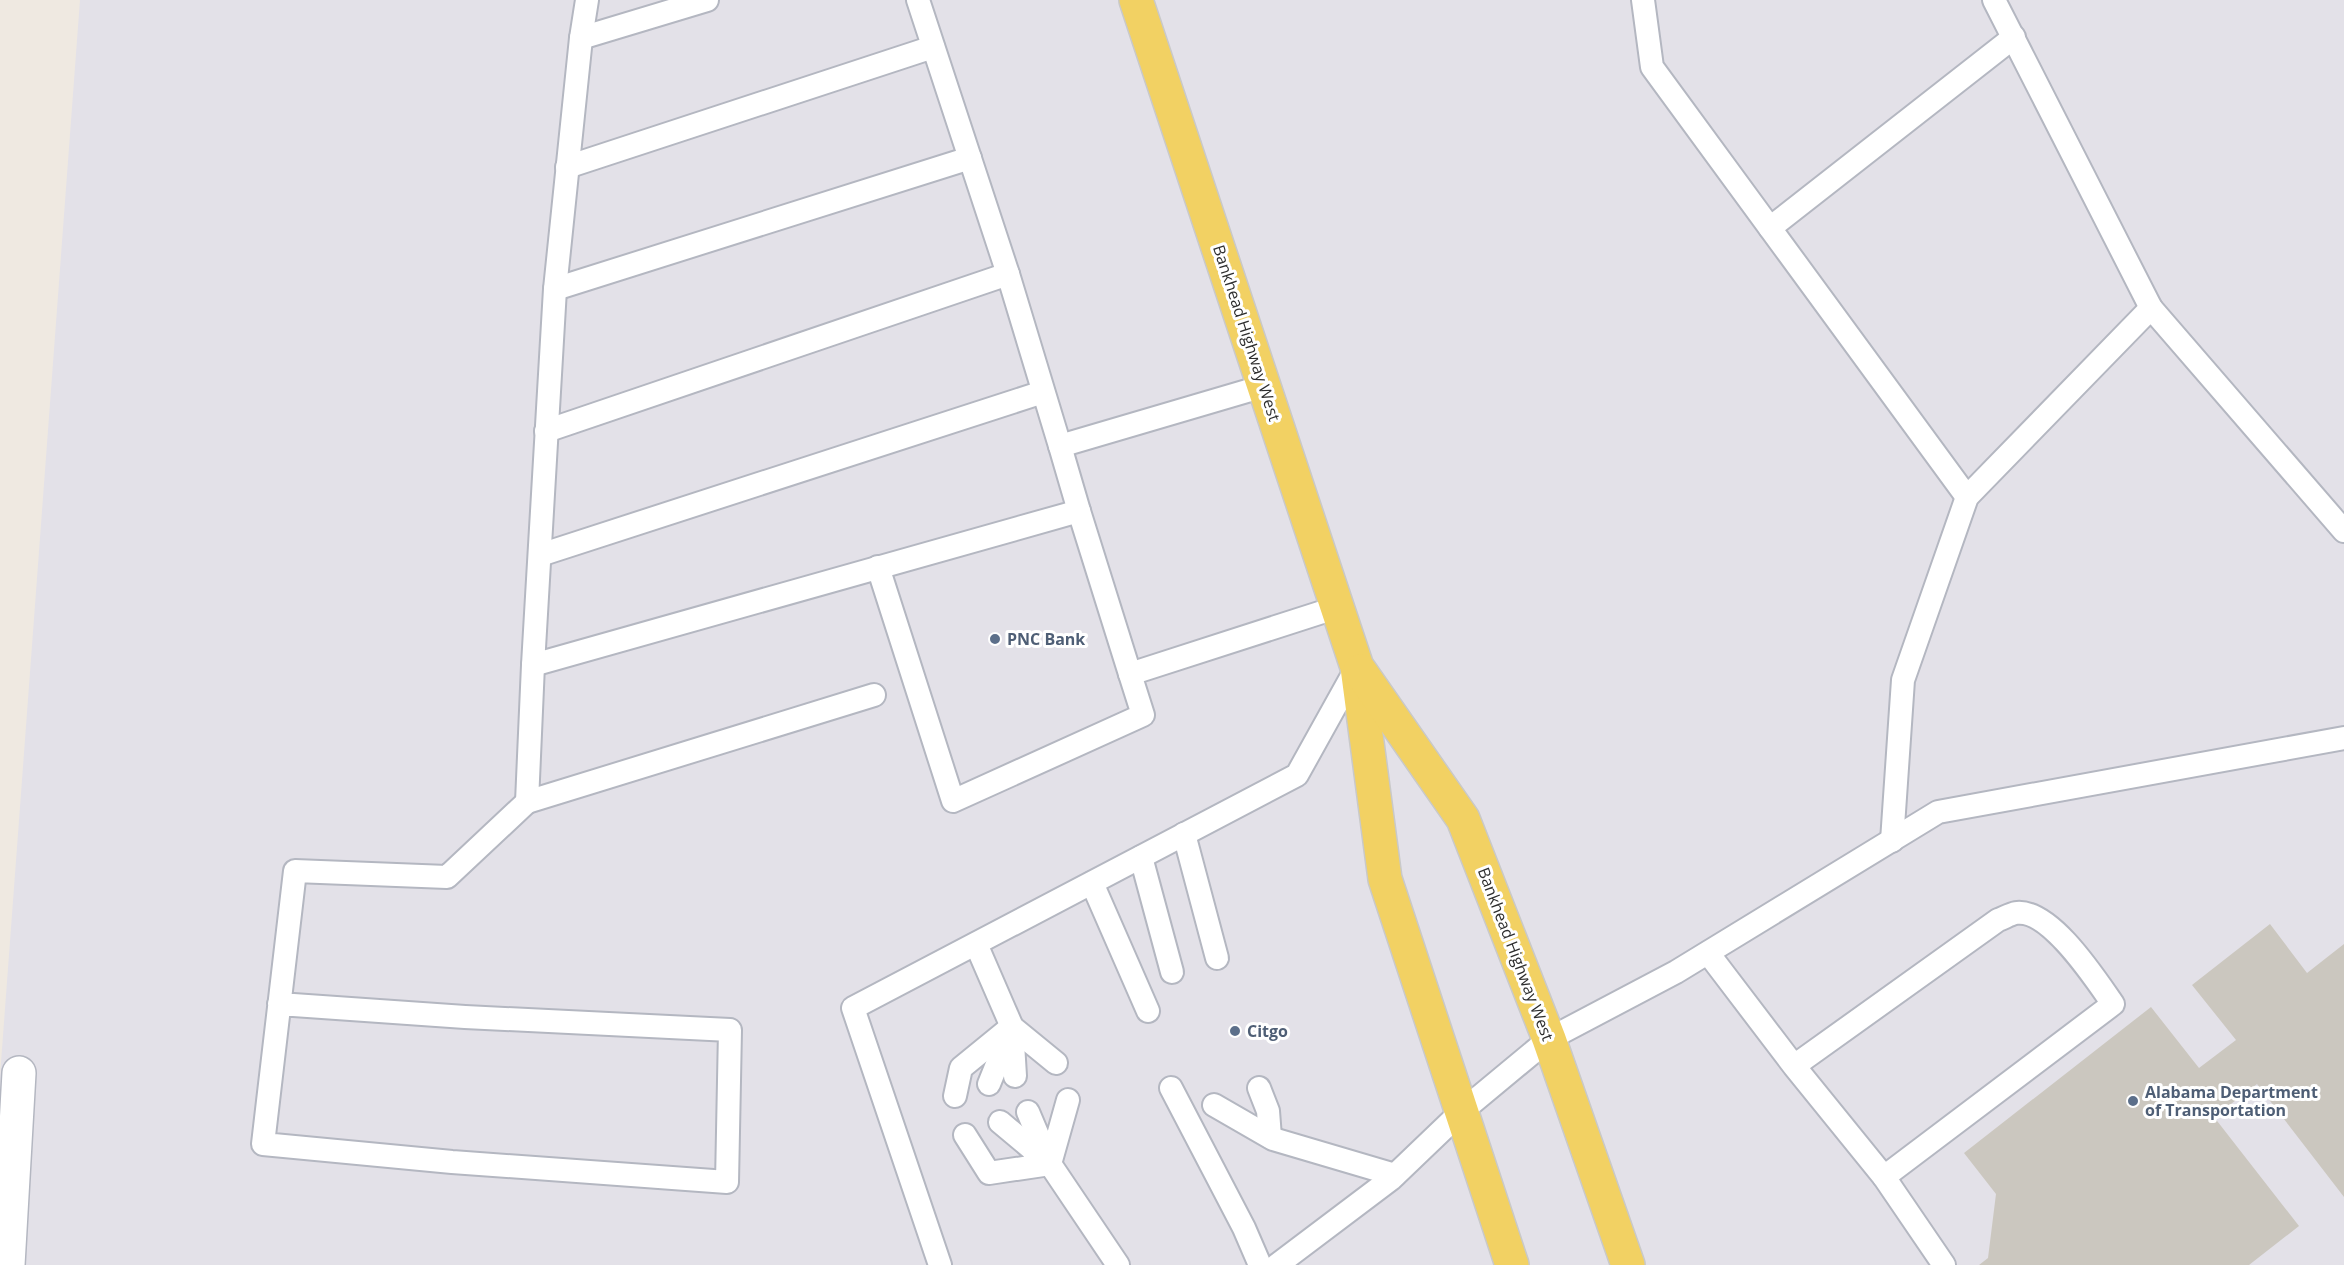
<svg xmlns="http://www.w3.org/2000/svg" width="2344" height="1265" font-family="'Open Sans',sans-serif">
<rect width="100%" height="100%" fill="#efe9e1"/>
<!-- industrial -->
<polygon fill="#e3e1e8" points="80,0 2344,0 2344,1265 0,1265 0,1076"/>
<!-- building -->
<polygon fill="#cbc7bf" points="2270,924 2307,973 2344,944 2344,1197 2257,1084 2214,1117 2299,1226 2249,1265 1979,1265 1988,1258 1996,1194 1964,1153 2151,1007 2199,1068 2236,1040 2192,985"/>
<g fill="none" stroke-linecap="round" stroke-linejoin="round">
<!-- lane casing -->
<g stroke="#b4b7c1" stroke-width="26">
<g id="lane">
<polyline points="587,0 581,38 555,289 533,665 1079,511 1060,446 1264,386"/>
<polyline points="918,0 1008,274 1060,446"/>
<polyline points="1643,0 1652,67 1967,497"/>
<polyline points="1994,0 2151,308"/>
<polyline points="581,38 707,0"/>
<polyline points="567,167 933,47"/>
<polyline points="1770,228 2014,37"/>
<polyline points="555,289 970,158"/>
<polyline points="546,431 1008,274"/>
<polyline points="1079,511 1130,674"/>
<polyline points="540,555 1043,392"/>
<polyline points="878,567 953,801 1143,715 1130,674 1338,607"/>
<polyline points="533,665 527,802 874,695"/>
<polyline points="1184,834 1217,958"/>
<polyline points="1892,841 1903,680 1967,497 2151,308 2344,531"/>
<polyline points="1141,857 1172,972"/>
<polyline points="1092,883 1148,1011"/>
<polyline points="976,944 1012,1027 1056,1063"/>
<path d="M1708,953l86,113 204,-146c6,-2 12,-6 18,-7 34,-5 80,67 97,91l-229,173 -90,-111"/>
<polyline points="279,1004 465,1017 730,1030 727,1182 452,1162 263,1144 295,871 447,877 527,802"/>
<polyline points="989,1084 1012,1027 1015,1076"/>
<polyline points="1171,1088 1244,1228 1260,1265"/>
<polyline points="1259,1088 1268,1111 1270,1137"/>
<polyline points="955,1096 961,1068 1010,1028"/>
<polyline points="1214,1105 1273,1139 1395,1175"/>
<polyline points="1028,1112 1050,1164 1068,1100"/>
<polyline points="965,1135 989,1173 1050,1164 1000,1122"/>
<polyline points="1050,1164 1118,1265"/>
<polyline points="1884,1177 1944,1265"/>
<polyline points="940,1265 853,1008 1297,775 1357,667"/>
<polyline points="1277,1265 1391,1179 1461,1112 1549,1039 1676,972 1938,812 2344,738"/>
</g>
</g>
<!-- street casing -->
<g stroke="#b4b7c1" stroke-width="36">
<polyline id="street" points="8,1265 19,1073"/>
</g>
<!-- primary casing -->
<g stroke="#c9c9c9" stroke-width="36">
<g id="primary">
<polyline points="1136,0 1357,667 1385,879 1512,1265"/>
<polyline points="1360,671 1463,819 1549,1039 1628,1265"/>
</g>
</g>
<!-- lane -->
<use href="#lane" stroke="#fff" stroke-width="22"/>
<!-- street -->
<use href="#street" stroke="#fff" stroke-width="33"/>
<!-- primary -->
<use href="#primary" stroke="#f2d163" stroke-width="33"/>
</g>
<!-- markers -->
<g fill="#5c6f8a" stroke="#fff" stroke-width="2">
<circle cx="995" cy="639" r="6"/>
<circle cx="1235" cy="1031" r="6"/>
<circle cx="2133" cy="1101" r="6"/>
</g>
<g text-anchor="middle" stroke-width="6" stroke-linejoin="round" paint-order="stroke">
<!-- street labels -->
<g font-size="16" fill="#2e2e2e" stroke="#fff">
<text transform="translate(1247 333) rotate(72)" y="6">Bankhead Highway West</text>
<text transform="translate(1516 954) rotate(69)" y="6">Bankhead Highway West</text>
</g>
<!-- service labels -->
<g font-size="16" font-weight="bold" fill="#4e5e75" stroke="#fff" text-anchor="start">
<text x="1007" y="645">PNC Bank</text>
<text x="1247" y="1037">Citgo</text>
<text x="2145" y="1098">Alabama Department<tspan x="2145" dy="18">of Transportation</tspan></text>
</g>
</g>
</svg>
